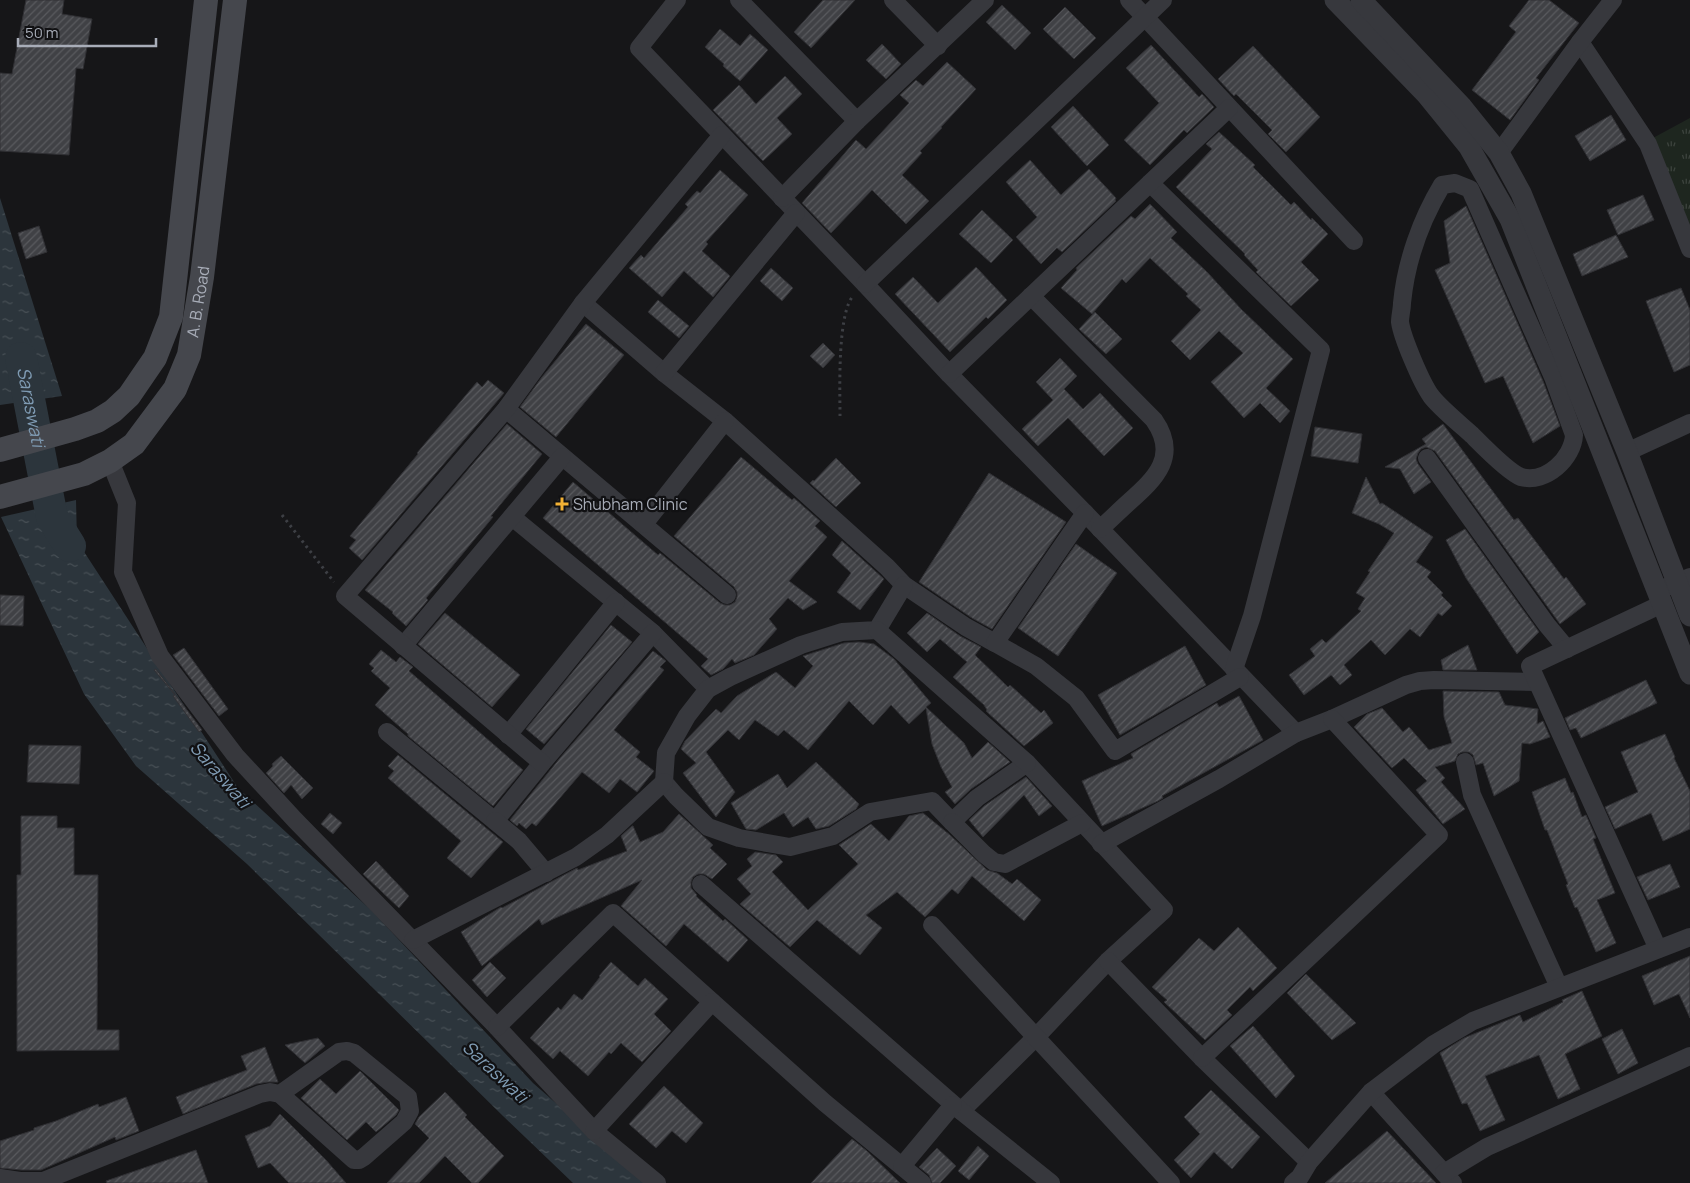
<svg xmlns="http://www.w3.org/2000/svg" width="1690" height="1183" font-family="Manrope,sans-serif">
<defs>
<pattern id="park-tufts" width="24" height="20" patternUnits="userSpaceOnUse" patternTransform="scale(1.25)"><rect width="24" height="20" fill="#1e261f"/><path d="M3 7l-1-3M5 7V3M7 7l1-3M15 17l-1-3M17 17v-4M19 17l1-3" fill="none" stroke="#3c433d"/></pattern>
<pattern id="water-ripples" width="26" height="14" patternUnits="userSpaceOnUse" patternTransform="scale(1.25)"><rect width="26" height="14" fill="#2c353c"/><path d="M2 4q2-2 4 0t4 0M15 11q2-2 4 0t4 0" fill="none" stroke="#485056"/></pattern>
<pattern id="building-hatch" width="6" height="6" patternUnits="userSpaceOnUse" patternTransform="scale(1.25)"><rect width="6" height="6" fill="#404145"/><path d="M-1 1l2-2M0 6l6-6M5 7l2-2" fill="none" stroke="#595a5e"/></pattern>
</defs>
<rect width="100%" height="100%" fill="#161618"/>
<!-- park -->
<polygon fill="url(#park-tufts)" points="1690,118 1690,226 1653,138"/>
<!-- water -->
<g fill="url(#water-ripples)">
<polygon points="0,198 62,396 0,405"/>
<polygon points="76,500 77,541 238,788 372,911 533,1083 647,1183 573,1183 503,1116 247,864 136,766 84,694 1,517"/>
</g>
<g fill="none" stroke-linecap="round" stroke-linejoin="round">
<!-- river -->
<path stroke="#2c353c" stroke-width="32" id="s1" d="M21,358l31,159 18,29"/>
</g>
<!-- building -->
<g fill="url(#building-hatch)" stroke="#303034">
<polygon points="26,0 64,0 62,14 92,19 83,69 76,68 69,155 0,151 0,73 12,74"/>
<polygon points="823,0 855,0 811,48 794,32"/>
<polygon points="1529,0 1549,0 1579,23 1536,78 1539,80 1510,120 1472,90 1516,32 1509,26"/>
<polygon points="1002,5 1031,33 1015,50 986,22"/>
<polygon points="1065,7 1096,38 1074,59 1043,29"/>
<polygon points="720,29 740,46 750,34 768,50 740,81 723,66 724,64 705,47"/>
<polygon points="882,44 901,64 886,79 866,60"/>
<polygon points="1151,45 1199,97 1202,94 1214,107 1187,133 1184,130 1150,165 1124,140 1159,103 1126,68"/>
<polygon points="1253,46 1320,117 1286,152 1268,134 1272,130 1236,94 1234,96 1218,79"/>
<polygon points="947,62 976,89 941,127 942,128 920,151 922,153 902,175 929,201 906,224 872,190 831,233 802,203 856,140 866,149 909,103 900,95 916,80 923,86"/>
<polygon points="785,76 802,94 777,118 792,134 763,161 713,110 739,85 756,104"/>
<polygon points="1073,106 1109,145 1087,166 1051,127"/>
<polygon points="1611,115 1626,140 1590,161 1575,136"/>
<polygon points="1219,132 1255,165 1253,167 1291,205 1294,202 1311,220 1312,218 1328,234 1301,262 1319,280 1291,306 1256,272 1258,270 1244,255 1245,254 1176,187 1212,149 1206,144"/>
<polygon points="1030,160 1061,195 1089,169 1116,198 1115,200 1116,201 1062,252 1057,248 1041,264 1016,237 1037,217 1006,182"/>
<polygon points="720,170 748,195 706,242 708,244 702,251 730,276 713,297 684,271 662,297 629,268 641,255 644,258 688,207 685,204 697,191 700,193"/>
<polygon points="1643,195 1654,220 1618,235 1607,210"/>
<polygon points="1150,204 1177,232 1171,238 1207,272 1241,309 1293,359 1266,388 1290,411 1280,423 1260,403 1244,418 1211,382 1243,353 1219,331 1190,360 1171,341 1201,310 1186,296 1188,294 1150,258 1126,283 1122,279 1092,314 1061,288 1077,270 1076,268 1131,216 1135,219"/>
<polygon points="1466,206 1543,381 1560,426 1533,443 1503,376 1485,383 1435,270 1450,263 1444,221"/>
<polygon points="982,210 1013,240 991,263 959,234"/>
<polygon points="39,226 47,252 26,259 18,233"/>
<polygon points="1616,235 1628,257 1582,276 1573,254"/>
<polygon points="976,267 1007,300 988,319 986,317 950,352 895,294 913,277 938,303"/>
<polygon points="771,268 793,288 782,301 760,281"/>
<polygon points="1681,288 1690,310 1690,365 1674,372 1646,301"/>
<polygon points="658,300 689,326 679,338 648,312"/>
<polygon points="1095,312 1122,339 1106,354 1079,329"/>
<polygon points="586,324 624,355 556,437 520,407 542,377"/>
<polygon points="823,343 835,355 823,368 810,356"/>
<polygon points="1060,358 1077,376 1064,389 1083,409 1100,393 1133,428 1104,456 1068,418 1038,446 1022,429 1053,400 1036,382"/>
<polygon points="488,380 504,393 362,560 349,548 356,540 350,536 418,454 417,453 477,382 482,387"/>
<polygon points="507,424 542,454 491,516 493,517 426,598 428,600 406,626 392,613 393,612 365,590"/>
<polygon points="1443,424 1514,520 1518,518 1564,579 1566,577 1586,604 1560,624 1435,451 1426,447 1421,449 1418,453 1416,459 1418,464 1431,482 1414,494 1400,469 1385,467 1426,444 1422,439"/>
<polygon points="1315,427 1362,434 1358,463 1311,456"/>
<polygon points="741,457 792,500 794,498 820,521 815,526 827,537 789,581 817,602 803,610 788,598 769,619 777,629 754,655 735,663 732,659 723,669 711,675 701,666 708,659 543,518 573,482 658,555 660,553 720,603 725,605 730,605 735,602 737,597 737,592 734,587 674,536"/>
<polygon points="836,458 861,483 836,507 810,483 813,480 814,481"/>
<polygon points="989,473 1066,522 992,629 972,618 919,582"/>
<polygon points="1366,477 1380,504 1382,503 1433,537 1416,562 1431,572 1427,577 1443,593 1441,595 1452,606 1442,616 1438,613 1420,637 1410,629 1385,655 1371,640 1344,665 1352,675 1340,685 1331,675 1304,695 1289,675 1315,656 1310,649 1322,639 1326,643 1361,611 1358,609 1365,598 1356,593 1370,572 1368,571 1394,533 1379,524 1352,513"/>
<polygon points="1465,529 1539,632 1517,654 1466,578 1446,540"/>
<polygon points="842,541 884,579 860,610 837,592 851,573 832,555"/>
<polygon points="1076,544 1117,573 1058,656 1018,628"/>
<polygon points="0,595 24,596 23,626 0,625"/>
<polygon points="445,613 520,675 492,707 418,644"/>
<polygon points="927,613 960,636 981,647 975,655 1008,687 1010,685 1041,713 1044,710 1053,723 1024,746 986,711 987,710 984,705 953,677 967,662 940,639 927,652 907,633"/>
<polygon points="611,625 632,642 544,744 526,729"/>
<polygon points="859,642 874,644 894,659 931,703 926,707 964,743 972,758 988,742 1010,762 971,789 955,804 945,792 952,787 941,767 932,744 926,708 909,724 891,705 873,725 849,701 808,750 784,730 778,736 755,720 739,740 728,730 706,752 735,792 716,817 683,773 696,763 681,749 685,741 716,709 721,713 737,696 776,672 795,688 813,666 803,656 844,643"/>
<polygon points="1468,645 1477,670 1443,670 1441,660"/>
<polygon points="1185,646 1206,685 1120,735 1098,695"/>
<polygon points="184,648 228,709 219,716 173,655"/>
<polygon points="381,650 396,662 400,657 413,667 409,671 523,770 493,806 408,736 408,734 375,705 390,688 371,671 374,668 369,664"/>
<polygon points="653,651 666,661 660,667 664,670 614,730 640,752 636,757 654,771 637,792 620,779 609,793 582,772 536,826 532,823 526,829 519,823 517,826 510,820 560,758"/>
<polygon points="156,669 202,730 199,732 173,696 175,695 154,670"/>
<polygon points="1646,680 1657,703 1581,738 1576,728 1570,730 1565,718"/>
<polygon points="1443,691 1499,692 1505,705 1538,709 1537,724 1543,721 1550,737 1530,744 1522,743 1519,781 1494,796 1483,763 1476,765 1473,755 1469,752 1462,752 1458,754 1455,761 1435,767 1445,778 1441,782 1465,809 1443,824 1416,790 1427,781 1404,758 1392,768 1354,727 1367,714 1382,708 1403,732 1409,727 1429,750 1452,743 1444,717"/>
<polygon points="1239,696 1263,740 1162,796 1163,798 1158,801 1102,826 1082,781 1133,758 1131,754 1217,703 1219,707"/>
<polygon points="1665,734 1675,757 1674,758 1690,791 1690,829 1663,841 1651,813 1615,829 1605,807 1638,792 1621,752"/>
<polygon points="29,745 81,746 79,784 27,782"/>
<polygon points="398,755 503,842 471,878 447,858 461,841 388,778 394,771 388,766"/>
<polygon points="281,756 313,788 302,799 291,785 284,793 266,773 273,766 272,764"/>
<polygon points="816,762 859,804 856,809 829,826 816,829 808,817 793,827 784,813 756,830 746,829 731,803 778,774 787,788"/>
<polygon points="1026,777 1052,806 1039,816 1024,795 983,837 969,820 984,806"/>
<polygon points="1565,778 1571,793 1573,792 1582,817 1586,815 1596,838 1593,839 1615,893 1597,900 1616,943 1596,952 1577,907 1575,908 1566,885 1568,884 1547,830 1545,830 1532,792"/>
<polygon points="330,813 342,823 333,834 321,824"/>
<polygon points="923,813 950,835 987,870 997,873 1012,884 1017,879 1041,900 1024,921 972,876 958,894 952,889 925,917 897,892 866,915 882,928 860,955 817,920 790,947 740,904 751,894 737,879 752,866 747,859 755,852 776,855 783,862 772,872 808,910 858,864 839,845 871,824 889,841 909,816"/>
<polygon points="679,814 713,845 710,848 727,864 712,879 704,874 698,874 693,877 691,882 691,888 697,895 696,896 723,921 725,919 748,940 728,962 684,924 666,946 621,906 642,880 553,919 542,925 539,919 482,966 461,932 501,907 502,908 577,868 578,870 627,851 621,836 632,826 633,826 640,842 663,832"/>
<polygon points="21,816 57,816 57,828 74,828 74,875 98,875 97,1030 119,1030 119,1050 17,1051 17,875 21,875"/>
<polygon points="376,861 409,896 399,908 363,874"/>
<polygon points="1670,864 1680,887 1648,900 1637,877"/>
<polygon points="1238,927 1277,968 1253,991 1250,987 1227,1010 1232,1015 1205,1040 1164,1002 1167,1000 1152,987 1199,938 1214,951"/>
<polygon points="1690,956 1690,1018 1679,994 1654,1005 1642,976"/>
<polygon points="490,962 506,978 487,997 472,980"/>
<polygon points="611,962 638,986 645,978 668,999 654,1014 671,1031 642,1062 621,1043 611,1054 609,1052 588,1076 560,1051 553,1059 530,1038 558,1007 561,1010 574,994 582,1000 600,977 599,976"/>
<polygon points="1306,974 1356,1023 1332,1040 1287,993"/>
<polygon points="1582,991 1602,1036 1565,1054 1580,1089 1558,1099 1539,1055 1485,1076 1505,1120 1480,1131 1467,1103 1462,1104 1440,1053 1464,1038 1520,1015 1523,1022 1563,1002 1562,1000"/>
<polygon points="1253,1026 1295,1076 1276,1098 1230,1046"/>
<polygon points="1622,1029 1638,1063 1618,1074 1602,1039"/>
<polygon points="318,1038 325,1046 305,1063 285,1045"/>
<polygon points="265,1047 278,1082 268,1082 256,1084 183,1114 176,1097 247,1070 241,1056"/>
<polygon points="360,1071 399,1110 396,1115 376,1132 366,1122 347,1140 301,1098 320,1079 336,1094"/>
<polygon points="664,1086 703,1123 686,1143 672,1131 656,1148 629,1124"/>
<polygon points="1211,1090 1260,1137 1232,1169 1214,1152 1191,1178 1174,1160 1200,1134 1184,1117"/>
<polygon points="445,1092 467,1115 465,1117 504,1156 478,1183 472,1183 445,1156 419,1183 387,1183 429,1138 415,1124 419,1117"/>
<polygon points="126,1097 139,1131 116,1140 115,1137 41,1170 21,1170 0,1168 0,1141 34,1130 34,1128 56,1121 98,1104 99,1107"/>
<polygon points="280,1114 326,1160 346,1183 289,1183 270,1163 258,1168 245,1136 270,1126"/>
<polygon points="1387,1131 1436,1183 1325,1183"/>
<polygon points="852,1139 867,1151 900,1183 811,1183"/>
<polygon points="978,1146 989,1156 969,1180 958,1171"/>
<polygon points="937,1148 956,1166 940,1183 932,1183 929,1175 919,1167"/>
<polygon points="196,1150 208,1183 107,1183 106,1181"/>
</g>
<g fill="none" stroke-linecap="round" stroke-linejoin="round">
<!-- path -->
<g stroke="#3d3f44" stroke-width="3" stroke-dasharray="2.5 4" stroke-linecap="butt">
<path d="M840,416c0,-24 -3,-105 14,-121"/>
<polyline points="282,515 334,582"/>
</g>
<!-- minor -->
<g stroke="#37383d" stroke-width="18">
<polyline points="677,0 639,48 865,284 949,374 1085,513 1296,733"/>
<polyline points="739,0 857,121"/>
<polyline points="893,0 938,46"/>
<polyline points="1129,0 1354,241"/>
<polyline points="1580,42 1648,144 1690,249"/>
<polyline points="1499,153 1580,42 1613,0"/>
<polyline points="1150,183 1321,350 1252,616 1234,669"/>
<polyline points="782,198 857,121 985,0"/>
<polyline points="865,284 1163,0"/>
<path d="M1031,296l123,124c25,36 2,58 -25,82 -10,9 -19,18 -29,27"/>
<polyline points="583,303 664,373 725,421 887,567 904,585 966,627 995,643"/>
<polyline points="664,373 796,213"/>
<polyline points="949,374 1229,108"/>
<path d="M1553,377l21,58c-1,23 -28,49 -53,42 -13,-5 -38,-31 -49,-42 -12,-11 -32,-27 -41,-39 -10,-14 -29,-59 -31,-74 0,-6 2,-13 2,-19 4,-41 19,-83 40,-118l13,-2 15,6 83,188 17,-6"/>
<polyline points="506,409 727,595"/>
<polyline points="1627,452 1690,423"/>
<polyline points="1427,458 1547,625 1567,649"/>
<polyline points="110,461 127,503 123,572 160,656 235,755 295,820 497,1027 594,1131 657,1183"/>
<polyline points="1085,513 995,643 1036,666 1076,698 1115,751 1240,677"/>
<polyline points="512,517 653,633 708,689"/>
<polyline points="644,524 725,421"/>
<polyline points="904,585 877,630 842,632 801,645 730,677 708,689 687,716 666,753 664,782 676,796 708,827 739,838 790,847 833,836 870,812 932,801 952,822 977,798 1027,763 1164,910 1108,961 1036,1037 961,1111"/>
<polyline points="1657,591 1690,577"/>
<polyline points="877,630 1027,763"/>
<polyline points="403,646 562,457"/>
<polyline points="387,732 495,821 542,763 653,633"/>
<polyline points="508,735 616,602"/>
<polyline points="1465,762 1472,795 1559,987"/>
<polyline points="542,763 345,596 506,409 583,303 722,135"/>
<polyline points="495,821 519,841 546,873"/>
<polyline points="952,822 984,854 994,862 1005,864 1082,823"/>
<polyline points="1101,844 1219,779 1296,733 1332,719 1406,685 1420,681 1434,680 1536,682"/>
<polyline points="701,884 961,1111 1051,1183"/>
<polyline points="932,925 1171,1183"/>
<polyline points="413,940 576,857 607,835 664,782"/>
<polyline points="1658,949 1530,666 1662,604"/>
<polyline points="1108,961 1202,1058 1309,1162"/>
<polyline points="497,1027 613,913 825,1103 922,1183"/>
<polyline points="1202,1058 1439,835 1332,719"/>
<polyline points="1371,1092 1453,1183"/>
<polyline points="594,1131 712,1002"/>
<polyline points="902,1166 953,1105"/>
<polyline points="1444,1173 1487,1147 1690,1056"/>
<polyline points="0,1178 20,1181 43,1181 260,1094 270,1092 280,1094 354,1160 359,1160 364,1157 404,1122 410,1111 408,1097 354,1053 347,1051 339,1052 280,1094"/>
<polyline points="1293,1183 1300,1177 1309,1162 1371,1092 1434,1044 1473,1021 1690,937"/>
</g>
<!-- tertiary -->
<g stroke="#37383d" stroke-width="21">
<polyline points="1335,0 1426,94 1469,147 1510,219 1690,674"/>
<polyline points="1361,0 1462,107 1499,153 1521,193 1627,452 1690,616"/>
</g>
<!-- secondary -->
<g stroke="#45474d" stroke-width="24">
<polyline points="0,450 75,429 97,421 113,411 129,396 155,358 171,317 206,0"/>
<path id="s2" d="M0,497l84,-23 26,-13 24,-17 41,-55 14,-34 13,-78 33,-277"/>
</g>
</g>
<!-- markers -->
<path fill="#f2b134" stroke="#111113" stroke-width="2" d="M559.5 496.5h5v5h5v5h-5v5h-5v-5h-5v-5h5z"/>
<g text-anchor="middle" stroke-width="4.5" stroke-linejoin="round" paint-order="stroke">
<!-- street labels -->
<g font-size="16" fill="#a8adb8" stroke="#111113">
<text dy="6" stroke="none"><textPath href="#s2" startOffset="305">A. B. Road</textPath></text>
</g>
<!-- poi labels -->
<g font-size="16" fill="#a8adb8" stroke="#111113" text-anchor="start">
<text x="573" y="510">Shubham Clinic</text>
</g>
<!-- water labels -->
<g font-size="18" font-style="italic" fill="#7f9bb3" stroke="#111113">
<text dy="6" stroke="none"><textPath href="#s1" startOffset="50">Saraswati</textPath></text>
<text transform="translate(220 775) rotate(49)" y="6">Saraswati</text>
<text transform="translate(495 1072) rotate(43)" y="6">Saraswati</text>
</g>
</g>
<!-- scale -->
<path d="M18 38v8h138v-8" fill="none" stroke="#a8adb8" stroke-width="2.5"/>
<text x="25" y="38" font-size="15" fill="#a8adb8" stroke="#111113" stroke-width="4" paint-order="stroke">50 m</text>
</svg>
